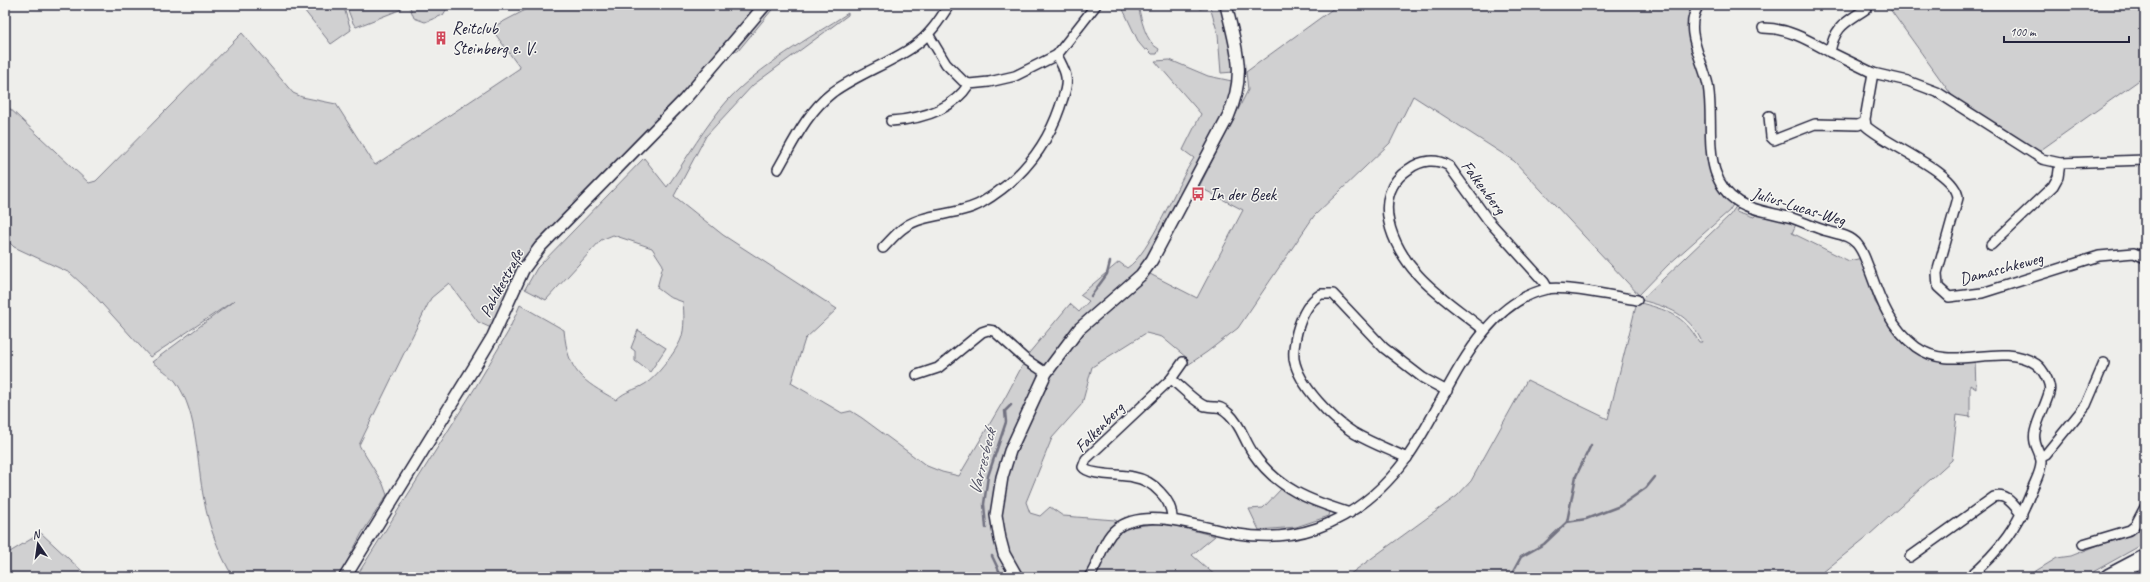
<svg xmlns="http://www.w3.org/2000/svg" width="2150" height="582" font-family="Caveat,sans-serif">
<rect width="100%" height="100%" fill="#eeeeeb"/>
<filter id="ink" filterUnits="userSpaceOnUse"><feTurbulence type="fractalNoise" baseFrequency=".025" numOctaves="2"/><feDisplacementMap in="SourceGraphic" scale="8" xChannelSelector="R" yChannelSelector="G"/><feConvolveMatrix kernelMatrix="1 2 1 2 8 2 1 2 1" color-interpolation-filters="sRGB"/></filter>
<g filter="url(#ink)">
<!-- green -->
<g fill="#d0d0d1" stroke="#797986">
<polygon points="300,5 343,5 351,30 331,44"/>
<polygon points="346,5 400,5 402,9 356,27 353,23"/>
<polygon points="409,5 447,5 448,7 443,15 425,22 414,18"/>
<path d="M535,5h241l-38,46 -16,-1 -36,43 -148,148 -15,19 -32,68 -13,-6 -29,-39 -18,15 -72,147 24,39 4,11 -25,38 -23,44h-106c-14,-24 -24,-49 -29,-77 -8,-38 -5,-85 -28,-118 -6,-8 -17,-14 -24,-20l83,-62 -85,57 -57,-63 -23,-21 -56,-26 -9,-9v-134l84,79 7,-2 146,-148 51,60 9,4 34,7 39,61 145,-97 -29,-40z"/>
<path d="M1121,5h17c3,13 7,37 21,44l-2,5h-5l-5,-5 -2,1 -6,-7z"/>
<polygon points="1199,5 1223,5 1234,59 1234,72 1221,73 1218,34 1210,7 1200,9"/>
<path d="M1338,5h356l-2,5 16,100 -3,10 1,18 3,1v11l25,53 -5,8 -61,54 -29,30 -125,-134 -101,-65 -23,47 -76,73 -76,112 -31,24 -28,19 8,-13 -25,-21 -16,-4 -54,34 -10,37 -30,34 -26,64 4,11 10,3 10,-9 13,9 52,4 13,7 36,-4 51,13 -23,19 25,22h-861l119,-189 33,-56 12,-27 44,25c4,42 17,50 52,70 10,-10 18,-9 29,-16 11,-6 32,-34 36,-45 4,-11 3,-26 2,-37l-14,-5 -12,-9 6,-23 -11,-17 -39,-13 -12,5 -55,60 -21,-11 12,-21 107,-110 23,29c20,-29 38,-61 61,-87 30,-33 83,-63 120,-87v2l-95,70 -47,51 -32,60 49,39 114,74 -32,30 -14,44 51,30 9,-2 11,7 65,48 15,6 17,4 46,-78 24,-45 41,-49 9,8 10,-11 -9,-6 39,-33 8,6c23,-14 50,-85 67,-110l-11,-8 18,-36 -46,-53 15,-1 38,16 24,5 2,3 -14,42 -83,149 -4,-2 9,7 8,-6 47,24 46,-88 -44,-23 49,-97 -2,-18z"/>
<polygon points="1887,5 2145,5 2145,76 2038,152 1953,97"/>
<path d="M1737,205l2,1 -3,5 18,6 5,-6 38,11 -5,11 57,28 13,-3 13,44 22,32 26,23 24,5 28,-3 1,30 -6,-4v32l-13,-2 -5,45 -83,75 -52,42h-471l111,-81 14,-15 56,-101 81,39 29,-117c30,8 46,12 62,40h3c-14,-29 -32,-34 -61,-42l89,-85z"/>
<polygon points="638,330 666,348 650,372 635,361 635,351 631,348"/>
<polygon points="1282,488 1326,509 1330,512 1329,516 1296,527 1259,530 1249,509 1263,508"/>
<polygon points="2145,524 2145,543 2084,577 2026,577 2057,558 2071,556 2134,531"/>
<polygon points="41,533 83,572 94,574 96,577 5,577 5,555"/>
</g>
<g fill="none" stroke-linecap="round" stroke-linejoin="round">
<!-- stream -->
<g stroke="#727281" stroke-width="2.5">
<polyline points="1091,296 1107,274 1110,262"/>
<polyline points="1567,522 1576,476 1591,445"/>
<polyline points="986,528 984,504 988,476 1006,422 1005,411 1011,405"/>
<polyline points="992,556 1002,577"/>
<polyline points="1510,577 1521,557 1544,544 1567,522 1586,519 1620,506 1646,488 1655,477"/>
</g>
<!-- minor casing -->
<g stroke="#22223b" stroke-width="12">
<g id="minor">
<path d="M1699,5c-17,24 4,55 9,80 5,28 -1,59 7,86 13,39 44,38 77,47 12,4 23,10 35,13 10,3 23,4 30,13 7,8 10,20 14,30 10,28 20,54 45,73 37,27 83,-7 120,17 7,5 16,21 13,29 -4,14 -11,25 -14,39 -3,14 7,20 6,31 0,8 -5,17 -8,24 -15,39 -32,63 -64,90"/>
<path d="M1867,8c-21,15 -32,17 -37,44l43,21"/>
<path d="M1763,28c25,0 45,12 67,24"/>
<polyline points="928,34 946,64 963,81 969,84 989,82 1015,76 1057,55 1096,5"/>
<polyline points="1769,116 1771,137 1774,140 1815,124 1858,125 1865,122"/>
<path d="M891,121c29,-2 61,-10 78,-37"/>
<path d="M2145,160l-85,3 -18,-4 -105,-67 -29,-11 -35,-8 -8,46 1,7c20,19 91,46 92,72l-21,75 1,14 11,10 33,-4 117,-37 35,-3 11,5"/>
<path d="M778,169c16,-28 29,-57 55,-77 25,-18 55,-28 80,-45 16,-11 26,-26 36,-42"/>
<polyline points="1991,245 2053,186 2058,177 2060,163"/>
<path d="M883,248c7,-7 14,-16 22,-21 19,-14 53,-11 76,-24 38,-22 65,-55 79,-96 3,-10 8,-20 6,-30 -1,-8 -6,-15 -9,-22"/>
<path d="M1484,330c-22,-18 -47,-34 -66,-55 -26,-28 -49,-80 -9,-106 12,-9 27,-11 40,-3l39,54 56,62 4,7"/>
<polyline points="917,375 938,368 982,332 988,330 994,331 1025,359 1046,373"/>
<path d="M1171,379c8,6 25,24 34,27 12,3 12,-3 24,8 12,11 15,26 24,39 24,36 58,48 97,60"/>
<polyline points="2040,457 2046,454 2086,405 2104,363"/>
<path d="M1407,458c-17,-8 -36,-15 -53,-25 -22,-14 -55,-47 -60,-74 -1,-10 1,-19 3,-27 4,-15 11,-30 24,-38h12l51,54 39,30 24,13"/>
<path d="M1172,519c0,-11 -4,-19 -12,-27 -7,-8 -16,-13 -27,-15 -11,-3 -44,-1 -50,-10l3,-8 85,-80 12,-17"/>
<polyline points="2083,544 2130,530 2135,526 2145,507"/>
<path d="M1910,557l84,-60c13,-4 20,9 28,18"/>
<path d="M1089,577c11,-14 13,-37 27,-48 31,-24 88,0 122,5 26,4 53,3 79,-6 37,-13 66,-38 89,-69 40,-54 68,-154 141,-170 17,-4 70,8 90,11"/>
</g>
</g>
<!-- tertiary casing -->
<g stroke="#22223b" stroke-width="14">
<g id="tertiary">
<polyline points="345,577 478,361 493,336 523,270 540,247 684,100 765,5"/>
<path d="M1017,577l-13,-23 -4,-15 -4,-24 6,-38 8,-26 36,-78 33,-44 62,-54 11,-15 76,-143c19,-44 8,-68 -2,-112"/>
</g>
</g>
<!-- motorway casing -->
<g stroke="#22223b" stroke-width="19">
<g id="motorway">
<polyline points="2109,577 2145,558"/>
<polyline points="2144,577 2145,576"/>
</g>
</g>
<!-- minor -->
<use href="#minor" stroke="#f6f6f2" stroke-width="9"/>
<!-- tertiary -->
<use href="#tertiary" stroke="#f6f6f2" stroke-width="11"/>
<!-- motorway -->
<use href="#motorway" stroke="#f6f6f2" stroke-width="16"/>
</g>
</g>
<!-- icons -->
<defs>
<g id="building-bare" transform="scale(1.08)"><path d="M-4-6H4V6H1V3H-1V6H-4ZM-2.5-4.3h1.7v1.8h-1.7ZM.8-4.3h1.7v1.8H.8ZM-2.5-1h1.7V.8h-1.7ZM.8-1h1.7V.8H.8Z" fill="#d1495b" stroke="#f6f6f2" stroke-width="2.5" paint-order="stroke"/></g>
<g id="bus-bare" transform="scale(1.08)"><path d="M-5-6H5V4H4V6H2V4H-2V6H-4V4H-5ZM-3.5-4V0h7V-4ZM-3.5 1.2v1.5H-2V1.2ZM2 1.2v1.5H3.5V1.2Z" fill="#d1495b" stroke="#f6f6f2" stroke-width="2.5" paint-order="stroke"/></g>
</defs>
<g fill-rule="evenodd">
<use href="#building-bare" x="441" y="38"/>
<use href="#bus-bare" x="1198" y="194"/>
</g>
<g text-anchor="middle" stroke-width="3" stroke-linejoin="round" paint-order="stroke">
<!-- poi labels -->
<g font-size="17" fill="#22223b" stroke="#f6f6f2" text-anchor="start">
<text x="452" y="34">Reitclub<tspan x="452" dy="20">Steinberg e. V.</tspan></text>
<text x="1209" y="200">In der Beek</text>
</g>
<!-- street labels -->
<g font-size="17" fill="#22223b" stroke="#f6f6f2">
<text transform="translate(1484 187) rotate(53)" y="6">Falkenberg</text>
<text transform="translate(1799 206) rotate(17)" y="6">Julius-Lucas-Weg</text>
<text transform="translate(2001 268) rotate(-15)" y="6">Damaschkeweg</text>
<text transform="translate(501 283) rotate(-62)" y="6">Pahlkestraße</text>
<text transform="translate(1099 427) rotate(-46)" y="6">Falkenberg</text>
</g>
<!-- water labels -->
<g font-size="18" font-style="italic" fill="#575769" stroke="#f6f6f2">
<text transform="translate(982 462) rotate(-76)" y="6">Varresbeck</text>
</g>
</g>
<!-- margin -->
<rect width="2150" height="582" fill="none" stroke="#f6f6f2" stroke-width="20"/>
<rect x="10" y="10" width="2130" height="562" fill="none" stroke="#22223b" stroke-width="1.5" filter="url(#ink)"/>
<!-- north arrow -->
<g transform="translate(38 544) rotate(347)" stroke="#f6f6f2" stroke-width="3" paint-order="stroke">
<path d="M0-3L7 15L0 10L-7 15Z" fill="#22223b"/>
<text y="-6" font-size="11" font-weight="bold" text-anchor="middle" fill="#22223b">N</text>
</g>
<!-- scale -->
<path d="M2004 36v6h125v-6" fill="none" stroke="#22223b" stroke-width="2"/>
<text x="2010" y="36" font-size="12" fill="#22223b" stroke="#f6f6f2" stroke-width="3" paint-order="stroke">100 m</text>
</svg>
